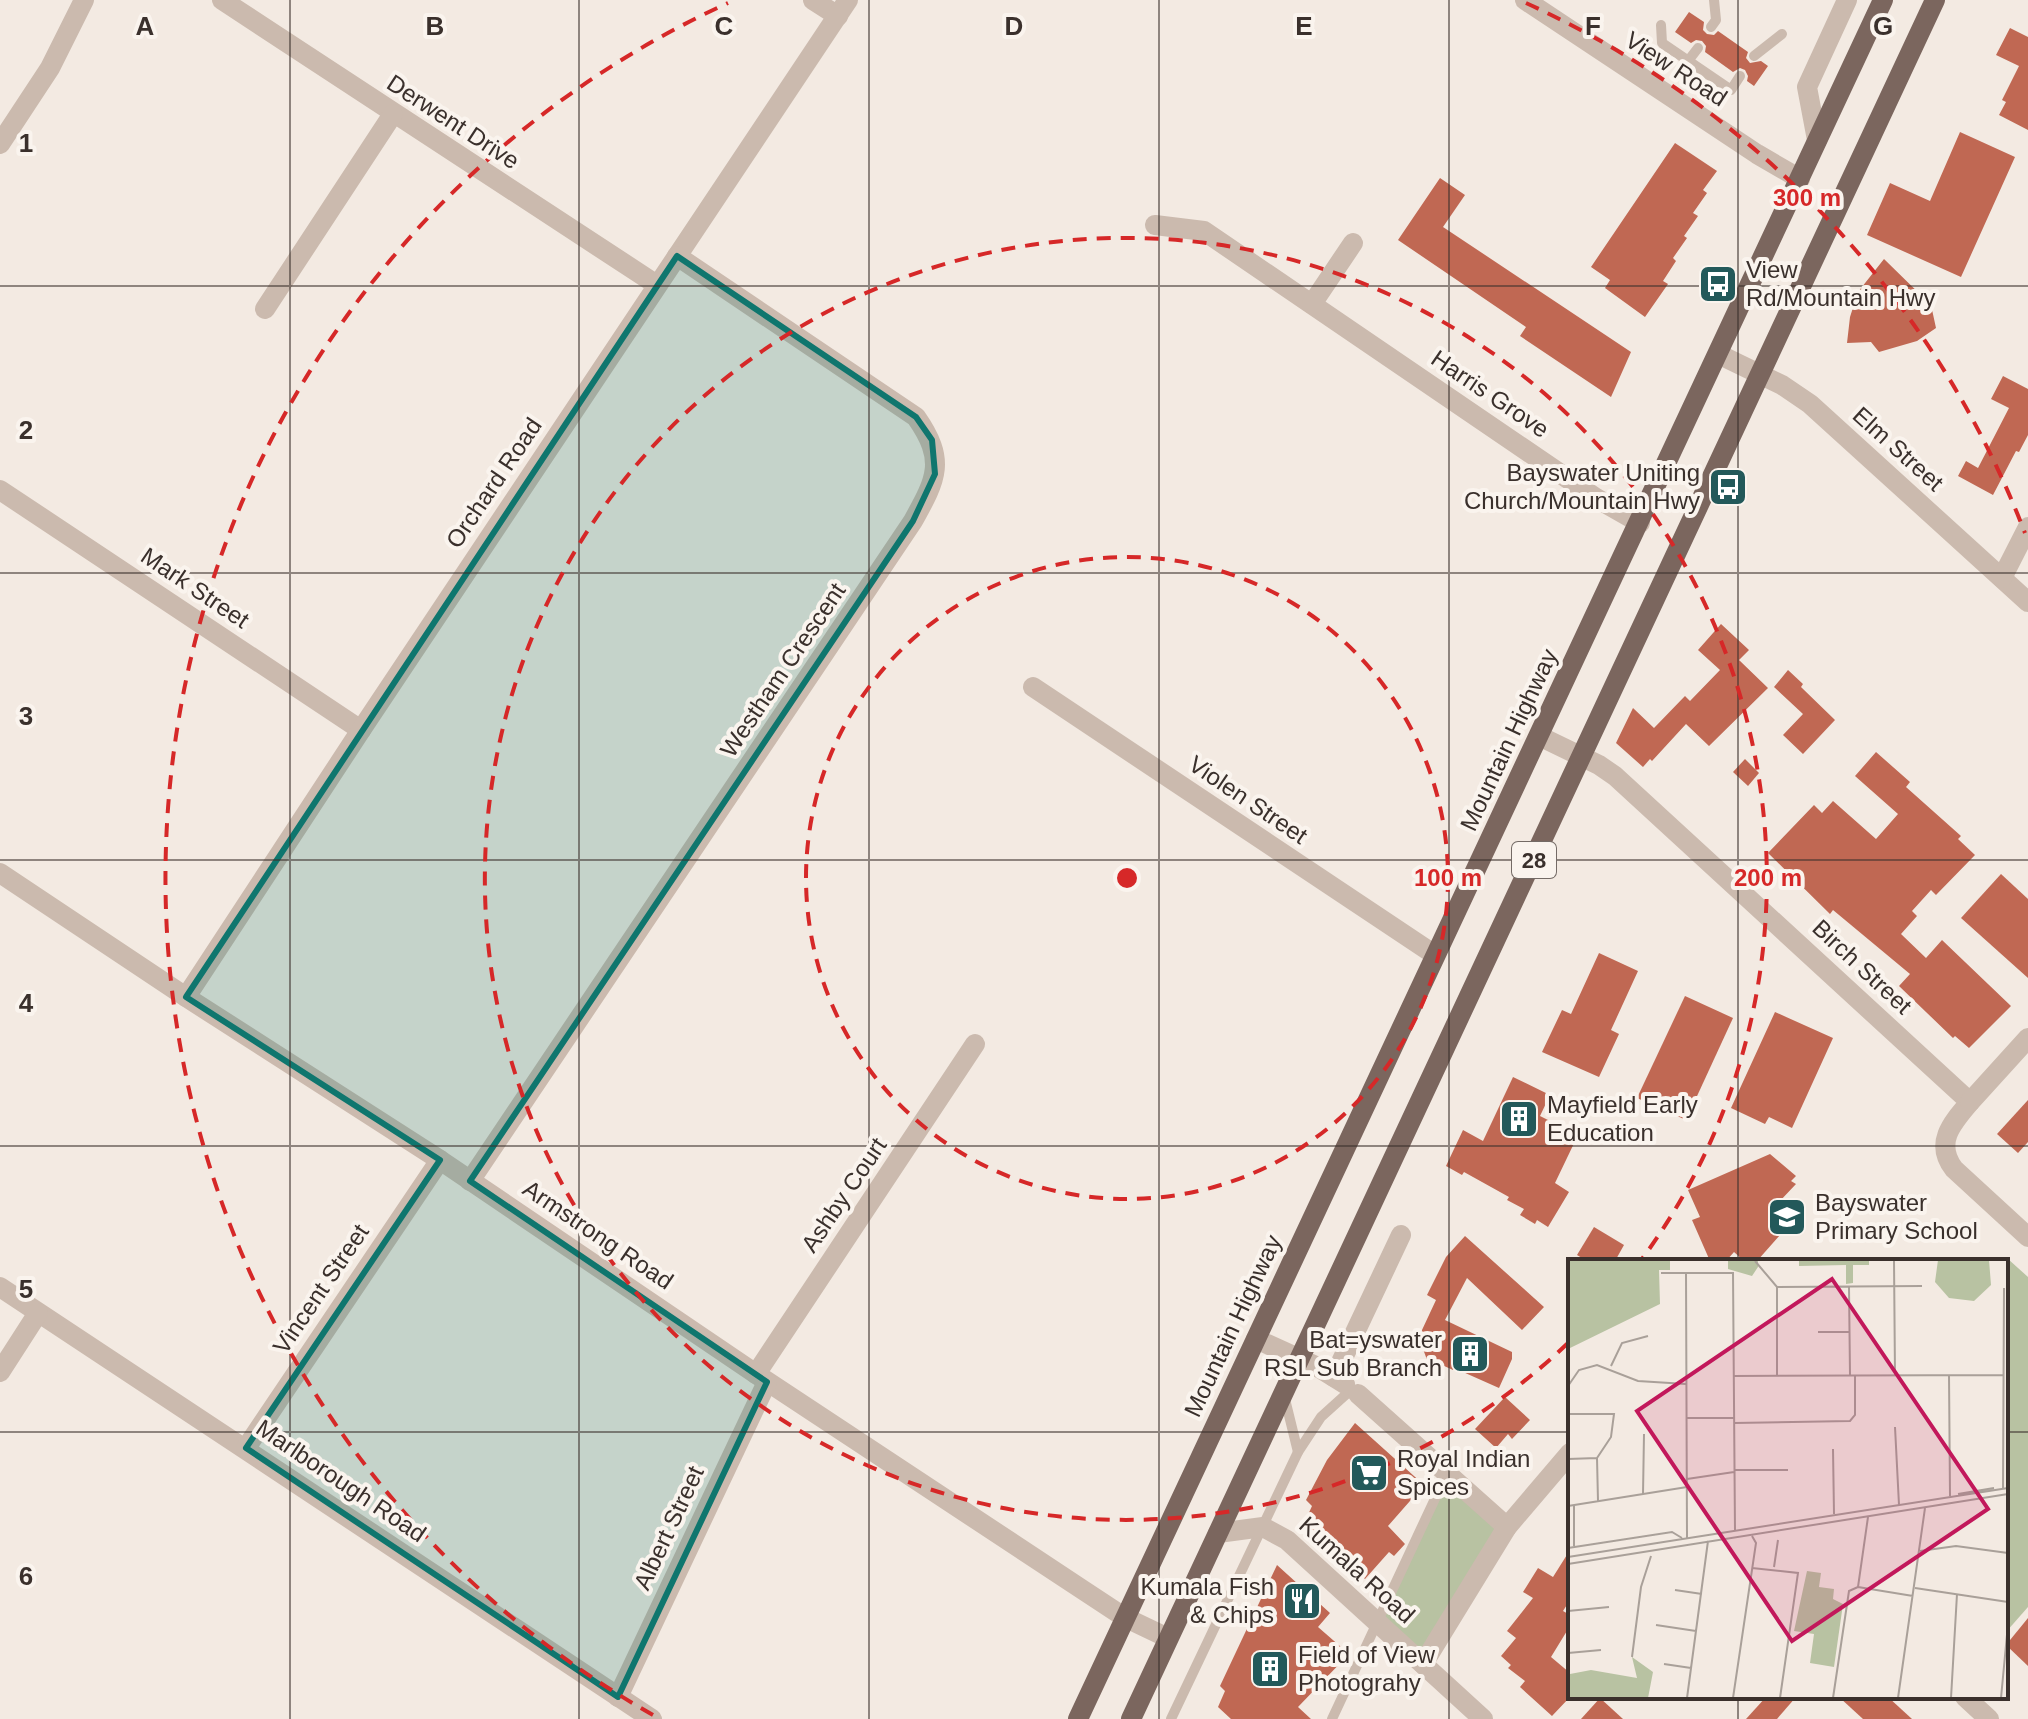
<svg xmlns="http://www.w3.org/2000/svg" width="2028" height="1719" font-family="Arial,sans-serif">
<rect width="100%" height="100%" fill="#f3eae2"/>
<!-- green -->
<g fill="#b8c2a2">
<polygon points="2008,1259 2028,1277 2028,1607 2006,1632 2006,1262"/>
<polygon points="1447,1473 1507,1527 1423,1664 1377,1622"/>
</g>
<!-- building -->
<g fill="#c06853">
<polygon points="1689,12 1704,22 1703,30 1707,34 1714,35 1718,31 1748,52 1746,58 1750,63 1761,61 1768,66 1754,86 1747,81 1748,76 1745,70 1740,68 1733,72 1705,52 1706,46 1702,41 1696,40 1691,43 1675,32"/>
<polygon points="2010,28 2028,37 2028,130 1999,115 2006,102 2002,100 2019,66 1996,55"/>
<polygon points="1960,132 2015,157 1961,277 1867,235 1890,183 1930,201"/>
<polygon points="1675,143 1717,171 1703,190 1707,193 1693,213 1698,216 1684,236 1687,238 1673,258 1676,261 1663,281 1668,284 1645,317 1605,288 1610,280 1591,267"/>
<polygon points="1440,178 1465,195 1443,227 1631,352 1611,397 1520,336 1526,327 1398,240"/>
<polygon points="1884,259 1931,305 1936,328 1917,341 1879,352 1871,342 1847,343 1850,317 1858,292"/>
<polygon points="2003,376 2028,389 2028,435 2019,452 2016,451 1993,495 1958,476 1966,461 1978,468 2009,408 1991,399"/>
<polygon points="1721,624 1749,650 1739,660 1768,688 1709,746 1686,724 1652,761 1650,759 1643,767 1616,743 1633,708 1654,728 1685,696 1690,701 1720,670 1698,650"/>
<polygon points="1788,670 1803,684 1801,687 1835,720 1803,754 1783,735 1803,714 1774,687"/>
<polygon points="1876,752 1910,782 1906,787 1961,836 1958,839 1975,855 1936,895 1931,890 1912,911 1917,916 1901,934 1926,958 1942,940 2011,1006 1969,1048 1955,1036 1953,1038 1899,986 1910,974 1833,910 1830,914 1768,853 1814,805 1822,813 1833,801 1876,839 1898,814 1855,776"/>
<polygon points="1745,759 1759,773 1748,786 1733,772"/>
<polygon points="2001,874 2028,899 2028,978 1961,918"/>
<polygon points="1599,953 1638,971 1611,1030 1619,1034 1599,1077 1542,1052 1562,1010 1571,1014"/>
<polygon points="1685,996 1733,1018 1686,1120 1637,1098"/>
<polygon points="1775,1012 1833,1038 1792,1128 1769,1117 1765,1124 1731,1108"/>
<polygon points="1513,1077 1550,1095 1540,1116 1578,1135 1555,1183 1569,1192 1548,1227 1537,1220 1535,1224 1520,1215 1524,1209 1507,1200 1509,1197 1464,1172 1462,1175 1446,1166 1463,1130 1483,1141"/>
<polygon points="2028,1100 2028,1142 2018,1153 1997,1134"/>
<polygon points="1770,1154 1796,1176 1791,1181 1796,1184 1779,1202 1796,1217 1757,1261 1744,1261 1734,1252 1726,1261 1710,1261 1692,1220 1700,1217 1688,1190"/>
<polygon points="1594,1227 1624,1245 1615,1261 1587,1261 1577,1255"/>
<polygon points="1465,1236 1544,1307 1522,1330 1467,1278 1445,1320 1512,1352 1512,1359 1499,1388 1454,1368 1453,1370 1442,1365 1435,1368 1429,1365 1423,1349 1415,1345 1436,1300 1427,1295 1446,1257"/>
<polygon points="1505,1397 1530,1420 1512,1439 1508,1434 1496,1448 1475,1429"/>
<polygon points="1355,1423 1424,1485 1388,1526 1405,1544 1394,1556 1389,1552 1365,1579 1309,1527 1307,1517 1312,1506 1306,1500 1327,1460"/>
<polygon points="1570,1550 1570,1600 1563,1611 1570,1615 1570,1626 1551,1657 1570,1673 1570,1697 1552,1716 1520,1687 1525,1681 1508,1668 1511,1665 1501,1656 1516,1638 1507,1631 1533,1598 1523,1592 1538,1568 1553,1577"/>
<polygon points="1277,1565 1330,1613 1318,1627 1349,1654 1298,1707 1311,1719 1231,1719 1218,1707 1225,1691 1220,1686"/>
<polygon points="2028,1618 2028,1666 2006,1645"/>
<polygon points="1766,1697 1796,1697 1777,1719 1746,1719"/>
<polygon points="1839,1697 1888,1697 1912,1719 1863,1719"/>
<polygon points="1600,1698 1623,1719 1581,1719"/>
</g>
<g fill="none" stroke-linecap="round" stroke-linejoin="round">
<!-- lane -->
<g stroke="#cbbaae" stroke-width="10">
<polyline points="1661,25 1662,43 1731,90 1740,76"/>
<polyline points="1711,27 1716,20 1714,0"/>
<polyline points="1754,56 1782,34"/>
<polyline points="1688,61 1698,48"/>
<polyline points="1284,1395 1298,1452"/>
<polyline points="1171,1719 1298,1452 1321,1417 1352,1389 1354,1391"/>
<polyline points="1332,1719 1447,1473"/>
</g>
<!-- street -->
<g stroke="#cbbaae" stroke-width="20">
<polyline points="222,0 657,285"/>
<polyline points="813,0 838,16"/>
<polyline points="1525,0 1757,154 1800,179"/>
<polyline points="1817,140 1807,87 1847,0"/>
<polyline points="0,144 50,68 84,0"/>
<polyline points="1155,225 1204,231 1596,498 1640,523"/>
<polyline points="1312,304 1353,243"/>
<polyline points="265,309 393,114"/>
<polyline points="1718,354 1782,385 1810,404 2028,602"/>
<polyline points="0,490 361,730"/>
<polyline points="2002,578 2028,527"/>
<polyline points="1033,687 1435,955"/>
<path d="M1539,736l60,29 16,11 355,326c-18,21 -36,41 -16,67l74,68"/>
<polyline points="0,873 186,997 440,1160 756,1374 1083,1590 1124,1617 1168,1638"/>
<polyline points="186,997 361,730 848,0"/>
<polyline points="1970,1102 2028,1038"/>
<path d="M470,1181l443,-660c24,-43 33,-61 3,-104l-239,-161"/>
<polyline points="0,1287 652,1719"/>
<polyline points="1256,1339 1316,1366 1345,1384"/>
<polyline points="0,1372 38,1313"/>
<polyline points="756,1374 975,1044"/>
<polyline points="1334,1377 1401,1235"/>
<polyline points="1358,1394 1507,1527"/>
<polyline points="246,1448 440,1160"/>
<polyline points="1218,1533 1263,1527 1287,1540 1483,1719"/>
<polyline points="1423,1664 1507,1527 1570,1453"/>
<polyline points="618,1697 767,1382"/>
<polyline points="1965,1697 1989,1719"/>
</g>
<!-- primary -->
<g stroke="#7b665e" stroke-width="20">
<polyline points="1078,1719 1883,0"/>
<polyline points="1131,1719 1935,0"/>
</g>
</g>
<!-- marked area -->
<path fill="#0f766e" fill-opacity="0.2" stroke="#0f766e" stroke-width="6" stroke-linejoin="round" d="M677,256l239,161 16,23 3,34 -22,47 -443,660 297,201 -149,315 -372,-249 194,-288 -254,-163z"/>
<!-- grid -->
<path fill="none" stroke="#3a302c" stroke-width="2" stroke-opacity="0.55" d="M290,0v1719M579,0v1719M869,0v1719M1159,0v1719M1449,0v1719M1738,0v1261M0,286h2028M0,573h2028M0,860h2028M0,1146h2028M0,1432h1570M2006,1432h22M1738,1697v22"/>
<!-- distance rings -->
<g fill="none" stroke="#d62828" stroke-width="4" stroke-dasharray="14 10">
<circle cx="1127" cy="878" r="321"/>
<path d="M1568 1343A641 641 0 1 1 1642 1259"/>
<path d="M653 1715A962 962 0 0 1 728 3M1526 3A962 962 0 0 1 2025 533"/>
</g>
<!-- icons -->
<defs>
<g id="bus-square" transform="scale(2)"><rect x="-9" y="-9" width="18" height="18" rx="4" fill="#23595a" stroke="#faf4ee"/><path d="M-5-6H5V4H4V6H2V4H-2V6H-4V4H-5ZM-3.5-4V0h7V-4ZM-3.5 1.2v1.5H-2V1.2ZM2 1.2v1.5H3.5V1.2Z" fill="#fff"/></g>
<g id="building-square" transform="scale(2)"><rect x="-9" y="-9" width="18" height="18" rx="4" fill="#23595a" stroke="#faf4ee"/><path d="M-4-6H4V6H1V3H-1V6H-4ZM-2.5-4.3h1.7v1.8h-1.7ZM.8-4.3h1.7v1.8H.8ZM-2.5-1h1.7V.8h-1.7ZM.8-1h1.7V.8H.8Z" fill="#fff"/></g>
<g id="school-square" transform="scale(2)"><rect x="-9" y="-9" width="18" height="18" rx="4" fill="#23595a" stroke="#faf4ee"/><path d="M0-5L7-2L0 1L-7-2ZM-4 1L0 2.5L4 1V4Q0 6-4 4Z" fill="#fff"/></g>
<g id="supermarket-square" transform="scale(2)"><rect x="-9" y="-9" width="18" height="18" rx="4" fill="#23595a" stroke="#faf4ee"/><path d="M-6-5.5h2.5l.6 2H6L4.5 2H-2.5L-4.4-4H-6ZM-1.5 3.2a1.3 1.3 0 1 0 .1 0ZM3 3.2a1.3 1.3 0 1 0 .1 0Z" fill="#fff"/></g>
<g id="restaurant-square" transform="scale(2)"><rect x="-9" y="-9" width="18" height="18" rx="4" fill="#23595a" stroke="#faf4ee"/><path d="M-5-6h1v4h1v-4h1v4h1v-4h1v5L-1.5 .5V6h-2V.5L-5-1ZM5-6V6H3V1.5H1.5Q1.5-4 5-6Z" fill="#fff"/></g>
</defs>
<g fill-rule="evenodd">
<use href="#bus-square" x="1718" y="284"/>
<use href="#bus-square" x="1728" y="487"/>
<use href="#building-square" x="1519" y="1119"/>
<use href="#school-square" x="1787" y="1217"/>
<use href="#building-square" x="1470" y="1354"/>
<use href="#supermarket-square" x="1369" y="1473"/>
<use href="#restaurant-square" x="1302" y="1601"/>
<use href="#building-square" x="1270" y="1669"/>
</g>
<g text-anchor="middle" stroke-width="8" stroke-linejoin="round" paint-order="stroke">
<!-- shield labels -->
<rect fill="#faf4ee" stroke="#746b66" stroke-width="2" x="1512" y="842" width="44" height="36" rx="6"/>
<g font-size="22" font-weight="bold" fill="#3a302c">
<text x="1534" y="868">28</text>
</g>
<!-- street labels -->
<g font-size="24" fill="#3a302c" stroke="#faf4ee">
<text transform="translate(1676 69) rotate(33)" y="8">View Road</text>
<text transform="translate(453 122) rotate(33)" y="8">Derwent Drive</text>
<text transform="translate(1490 394) rotate(34)" y="8">Harris Grove</text>
<text transform="translate(1898 449) rotate(42)" y="8">Elm Street</text>
<text transform="translate(494 483) rotate(-56)" y="8">Orchard Road</text>
<text transform="translate(195 588) rotate(34)" y="8">Mark Street</text>
<text transform="translate(783 670) rotate(-56)" y="8">Westham Crescent</text>
<text transform="translate(1509 740) rotate(-65)" y="8">Mountain Highway</text>
<text transform="translate(1248 800) rotate(34)" y="8">Violen Street</text>
<text transform="translate(1862 967) rotate(43)" y="8">Birch Street</text>
<text transform="translate(844 1195) rotate(-56)" y="8">Ashby Court</text>
<text transform="translate(598 1235) rotate(34)" y="8">Armstrong Road</text>
<text transform="translate(321 1289) rotate(-56)" y="8">Vincent Street</text>
<text transform="translate(1233 1326) rotate(-65)" y="8">Mountain Highway</text>
<text transform="translate(341 1481) rotate(34)" y="8">Marlborough Road</text>
<text transform="translate(669 1528) rotate(-65)" y="8">Albert Street</text>
<text transform="translate(1357 1570) rotate(42)" y="8">Kumala Road</text>
</g>
<!-- poi labels -->
<g font-size="24" fill="#3a302c" stroke="#faf4ee" text-anchor="start">
<text x="1746" y="278">View<tspan x="1746" dy="28">Rd/Mountain Hwy</tspan></text>
<text x="1700" y="481" text-anchor="end">Bayswater Uniting<tspan x="1700" dy="28">Church/Mountain Hwy</tspan></text>
<text x="1547" y="1113">Mayfield Early<tspan x="1547" dy="28">Education</tspan></text>
<text x="1815" y="1211">Bayswater<tspan x="1815" dy="28">Primary School</tspan></text>
<text x="1442" y="1348" text-anchor="end">Bat=yswater<tspan x="1442" dy="28">RSL Sub Branch</tspan></text>
<text x="1397" y="1467">Royal Indian<tspan x="1397" dy="28">Spices</tspan></text>
<text x="1274" y="1595" text-anchor="end">Kumala Fish<tspan x="1274" dy="28">&amp; Chips</tspan></text>
<text x="1298" y="1663">Field of View<tspan x="1298" dy="28">Photograhy</tspan></text>
</g>
</g>
<!-- overview -->
<g transform="translate(1568 1259)">
<rect width="440" height="440" fill="#f3eae2"/>
<path d="M0,1h102v10h-11l1,34 -92,45zM160,1h30v7l-6,9 -24,-7zM231,1h70v5h-16v18l-7,1v-19l-47,1zM370,1h51l2,25 -17,16 -25,-3 -14,-16zM239,312l14,2 -2,14 15,2 -1,10 10,5 -9,63 -24,-4 4,-29 -20,-3zM64,398l21,15 -5,26h-80l2,-24 21,-4 46,8z" fill="#b8c2a2"/>
<path fill="none" stroke="#a9a099" stroke-width="2" d="M326,1l1,115M187,2l22,26 145,-1M93,14h72l2,258M118,14l1,265M281,28l1,88M250,73h32M43,107l11,-23 26,-7M381,116l1,121M165,117l270,-1M209,117v-89M0,127l11,-16 18,-5 41,16 48,3M0,155h46l-3,23 -14,21 1,43M119,159h47M166,164l116,-2 5,-6v-40M327,168l4,78M265,190l1,65M0,200l29,-1M166,211h54M119,220l47,-7M435,230l1,-201M75,235l1,-60M390,235l36,-6M6,246v41M0,247l119,-19M0,289l104,-16 10,6M352,292l36,-5 52,7M0,298l440,-69M0,305l440,-70M206,308l4,-27M184,309l46,5 -18,125M290,328l55,9M347,329l93,14M107,331l27,4M0,352l41,-4M88,366l40,6M0,394l33,-3M64,398l9,-70 10,-31M96,405l27,4M119,439l21,-157M165,439l23,-155 -4,-7M265,439l16,-107 9,-4 10,-70M330,439l27,-190M383,439l6,-104M433,439l7,-74"/>
<path fill="#c2185b" fill-opacity="0.15" stroke="#c2185b" stroke-width="4" d="M264,20l156,230 -196,132 -155,-230z"/>
<rect width="440" height="440" fill="none" stroke="#3a302c" stroke-width="4"/>
</g>
<g font-size="26" text-anchor="middle" font-weight="bold" fill="#3a302c" stroke="#faf4ee" stroke-width="8" stroke-linejoin="round" paint-order="stroke">
<text x="145" y="35">A</text>
<text x="435" y="35">B</text>
<text x="724" y="35">C</text>
<text x="1014" y="35">D</text>
<text x="1304" y="35">E</text>
<text x="1593" y="35">F</text>
<text x="1883" y="35">G</text>
<text x="26" y="152">1</text>
<text x="26" y="439">2</text>
<text x="26" y="725">3</text>
<text x="26" y="1012">4</text>
<text x="26" y="1298">5</text>
<text x="26" y="1585">6</text>
</g>
<circle cx="1127" cy="878" r="12" fill="#d62828" stroke="#faf4ee" stroke-width="4"/>
<g font-size="24" text-anchor="middle" font-weight="bold" fill="#d62828" stroke="#faf4ee" stroke-width="8" stroke-linejoin="round" paint-order="stroke">
<text x="1807" y="206">300 m</text>
<text x="1448" y="886">100 m</text>
<text x="1768" y="886">200 m</text>
</g>
</svg>
